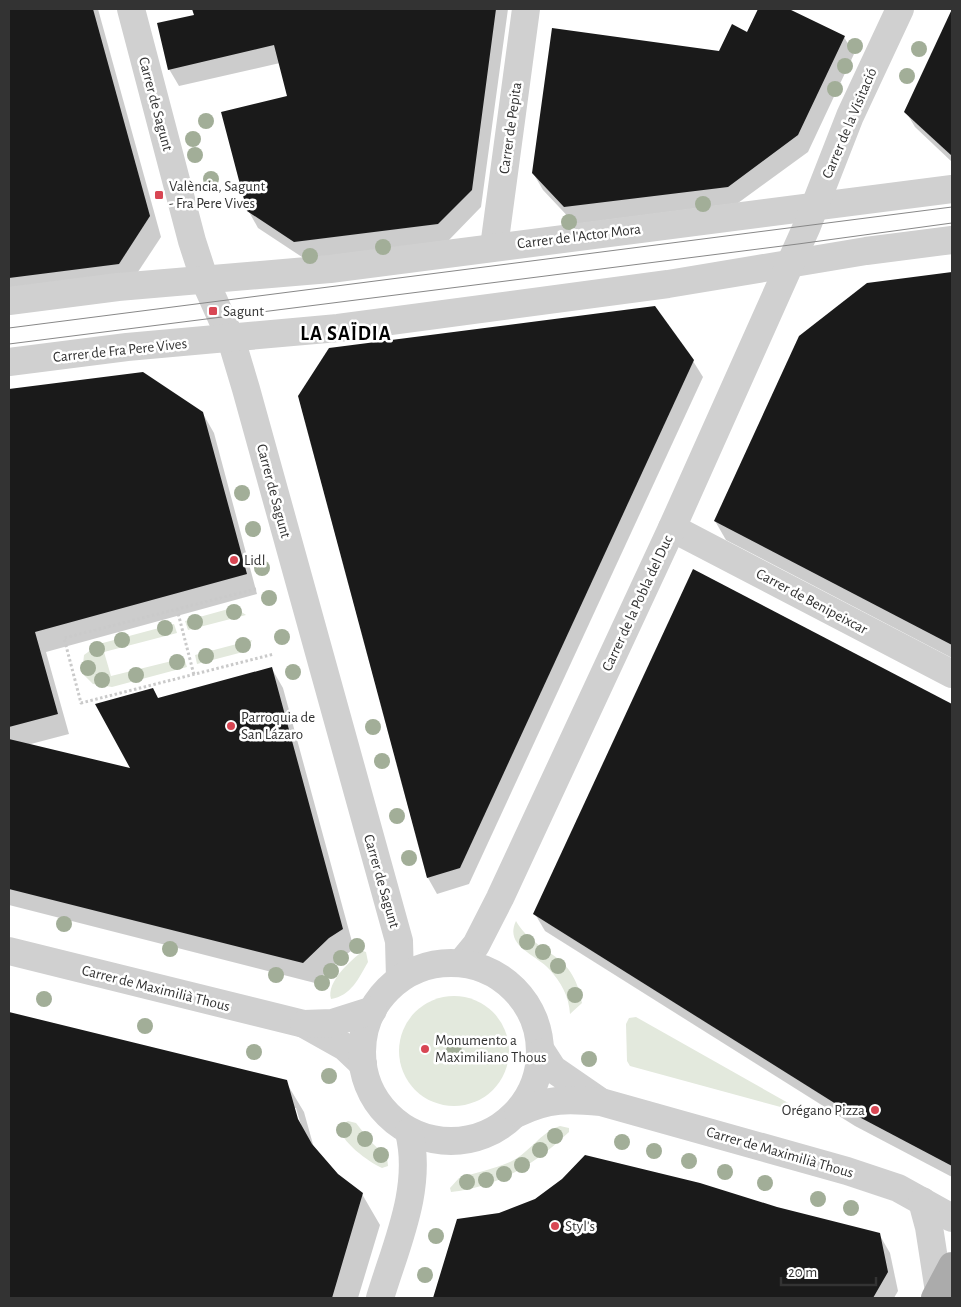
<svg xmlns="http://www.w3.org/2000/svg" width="961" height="1307" font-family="'Alegreya Sans',sans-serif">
<rect width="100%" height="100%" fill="#fff"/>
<!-- green -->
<g fill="#e3e9dd">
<polygon points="232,608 237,609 246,615 188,630 185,621"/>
<polygon points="174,624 177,633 104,652 111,676 184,658 187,667 112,687 93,684 82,673 84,655 99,644"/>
<polygon points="252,640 248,649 243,652 197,664 195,655"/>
<path d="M516,921c20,35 57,28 66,82l-12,11c-1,-18 -9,-32 -21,-45 -14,-15 -45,-23 -33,-48z"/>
<path d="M363,951l3,1 2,10c-9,16 -17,34 -37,37 -5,-17 20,-39 32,-48z"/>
<circle cx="454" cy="1051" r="55"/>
<polygon points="636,1017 790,1104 788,1109 630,1066 627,1061 626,1024 629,1018"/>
<path d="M348,1121l8,2 14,18 17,16 1,9 -6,2c-12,-5 -44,-28 -42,-42z"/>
<path d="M560,1126l9,2v4c-34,32 -70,55 -118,60l-1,-4 9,-10c17,-6 36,-9 53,-17 18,-9 29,-29 48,-35z"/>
</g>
<!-- shadow -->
<g fill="#0003" fill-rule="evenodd">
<polygon points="9,9 98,9 161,237 130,284 9,300"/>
<polygon points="194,9 508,9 481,207 448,241 305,259 258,228 248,210 288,97 280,63 179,86 169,69 196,16"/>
<polygon points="759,9 787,9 844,37 854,54 808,152 738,203 575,224 543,190 533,173 747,33"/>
<polygon points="952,11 952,162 915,127 906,112"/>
<polygon points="952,274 952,658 726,540 715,521 867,284"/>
<polygon points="693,361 703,377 469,884 437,894 428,878 299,396"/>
<polygon points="143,373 202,412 214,433 257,594 46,652 69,734 27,745 133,770 158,699 272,669 283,688 354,949 341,958 315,983 9,905 9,391"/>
<polygon points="694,570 952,705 952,1177 855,1126 545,931 535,914"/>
<path d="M9,1013l277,69 18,30 10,36 23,27 25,19 18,31 -22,73h-349zM294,1108h2l5,17h-2z"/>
<polygon points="777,1208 879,1234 890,1253 898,1291 894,1298 434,1298 458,1220"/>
</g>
<!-- building -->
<g fill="#1a1a1a">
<polygon points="9,9 93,9 150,216 119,264 9,278"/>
<polygon points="192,9 496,9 472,190 438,224 294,242 247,211 221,112 287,96 274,45 168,70 157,23 194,15"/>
<polygon points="758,9 789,9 845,36 798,135 728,187 564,207 532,173 552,28 719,51 732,24 747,32"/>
<polygon points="952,9 952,156 904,112"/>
<polygon points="952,272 952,645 714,521 799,336 867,283"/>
<polygon points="655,306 694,360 460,868 427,878 298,396 329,348"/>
<polygon points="143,372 203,412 247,574 35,632 58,714 9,727 9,389"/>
<polygon points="693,569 952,704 952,1166 844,1109 533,914"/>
<polygon points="272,667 343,929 329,938 303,963 9,889 9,739 130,768 95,704 153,688 158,698"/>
<polygon points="9,1012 287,1080 298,1119 312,1144 338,1174 363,1193 332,1298 9,1298"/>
<polygon points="585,1155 700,1183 777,1207 880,1233 888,1272 873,1298 433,1298 457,1219 499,1213 535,1199 562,1179"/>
</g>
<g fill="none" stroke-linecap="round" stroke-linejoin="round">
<!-- path -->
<g stroke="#cacaca" stroke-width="3" stroke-dasharray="2.5 2.5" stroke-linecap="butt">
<polyline points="256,589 64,638 81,703 274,654"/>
<polyline points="177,609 194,675"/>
</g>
<!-- minor -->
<g stroke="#d0d0d0" stroke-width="28">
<polyline points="131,9 192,241 205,281 231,339 246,389 399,941 400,978"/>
<polyline points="494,247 526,9"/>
<polyline points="9,301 118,287 330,269 952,189"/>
<polyline points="9,362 127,347 338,328 668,284 866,251 952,240"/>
<polyline points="672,528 952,674"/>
<polyline points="9,951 304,1024 345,1047 363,1064"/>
<polyline points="462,962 476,945 500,898 672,528 807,226 850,116 900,9"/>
<circle cx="451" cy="1052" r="89"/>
<polyline points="304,1024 332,1023 373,1010"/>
<polyline points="542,1052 553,1069 598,1100"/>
<path d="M518,1113c30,-15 51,-14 83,-11l246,69 51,17 54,30"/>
<polyline points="922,1201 929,1227 940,1298"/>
<path d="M380,1298c16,-53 43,-110 29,-166"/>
</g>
<!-- major -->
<polyline stroke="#ababab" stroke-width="28" points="935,1298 952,1266"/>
<!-- tram -->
<g stroke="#888" stroke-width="1">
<polyline points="9,328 952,207"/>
<polyline points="9,344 798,244 952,223"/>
</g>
</g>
<!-- trees -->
<g fill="#a2ae98">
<circle cx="855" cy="46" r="8"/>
<circle cx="919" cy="49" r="8"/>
<circle cx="845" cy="66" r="8"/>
<circle cx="907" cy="76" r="8"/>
<circle cx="835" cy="89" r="8"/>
<circle cx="206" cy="121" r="8"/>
<circle cx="193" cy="139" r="8"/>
<circle cx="195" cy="155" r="8"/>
<circle cx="211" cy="179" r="8"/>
<circle cx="703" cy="204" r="8"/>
<circle cx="569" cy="222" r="8"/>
<circle cx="383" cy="247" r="8"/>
<circle cx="310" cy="256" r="8"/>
<circle cx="242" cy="493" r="8"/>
<circle cx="253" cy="529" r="8"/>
<circle cx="262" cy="568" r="8"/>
<circle cx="269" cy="598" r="8"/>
<circle cx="234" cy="612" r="8"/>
<circle cx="195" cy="622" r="8"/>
<circle cx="165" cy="628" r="8"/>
<circle cx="282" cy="637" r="8"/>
<circle cx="122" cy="640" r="8"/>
<circle cx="243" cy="645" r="8"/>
<circle cx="97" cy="649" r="8"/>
<circle cx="206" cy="656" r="8"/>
<circle cx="177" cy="662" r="8"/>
<circle cx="88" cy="668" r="8"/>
<circle cx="293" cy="672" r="8"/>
<circle cx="136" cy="675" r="8"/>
<circle cx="102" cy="680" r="8"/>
<circle cx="373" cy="727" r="8"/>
<circle cx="382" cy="761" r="8"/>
<circle cx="397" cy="816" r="8"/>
<circle cx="409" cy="858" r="8"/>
<circle cx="64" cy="924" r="8"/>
<circle cx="527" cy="942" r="8"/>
<circle cx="357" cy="946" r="8"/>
<circle cx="170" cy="949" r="8"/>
<circle cx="543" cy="952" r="8"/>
<circle cx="341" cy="958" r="8"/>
<circle cx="558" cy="966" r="8"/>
<circle cx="331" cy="971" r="8"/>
<circle cx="276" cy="975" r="8"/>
<circle cx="322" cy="983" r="8"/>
<circle cx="575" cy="995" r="8"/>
<circle cx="44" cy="999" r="8"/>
<circle cx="145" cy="1026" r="8"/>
<circle cx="454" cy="1051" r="8"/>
<circle cx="254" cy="1052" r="8"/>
<circle cx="589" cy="1059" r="8"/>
<circle cx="329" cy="1076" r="8"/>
<circle cx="344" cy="1130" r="8"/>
<circle cx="555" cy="1136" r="8"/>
<circle cx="365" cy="1139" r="8"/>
<circle cx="622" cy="1142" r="8"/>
<circle cx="540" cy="1150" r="8"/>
<circle cx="654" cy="1151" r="8"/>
<circle cx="381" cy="1155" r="8"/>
<circle cx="689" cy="1161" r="8"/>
<circle cx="522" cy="1165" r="8"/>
<circle cx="725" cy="1172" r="8"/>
<circle cx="504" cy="1174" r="8"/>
<circle cx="486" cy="1180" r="8"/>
<circle cx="467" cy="1182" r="8"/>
<circle cx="765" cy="1183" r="8"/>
<circle cx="818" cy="1199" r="8"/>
<circle cx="851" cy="1208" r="8"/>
<circle cx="436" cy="1236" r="8"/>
<circle cx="425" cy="1275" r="8"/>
</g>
<!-- markers -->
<g fill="#d84653" stroke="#fff" stroke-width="2">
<rect x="154" y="190" width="10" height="10" rx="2.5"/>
<rect x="208" y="306" width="10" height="10" rx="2.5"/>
<circle cx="234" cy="560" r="5"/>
<circle cx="231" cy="726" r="5"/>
<circle cx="425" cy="1049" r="5"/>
<circle cx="875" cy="1110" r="5"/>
<circle cx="555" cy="1226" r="5"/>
</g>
<g text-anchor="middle" stroke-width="5" stroke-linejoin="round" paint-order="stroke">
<!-- street labels -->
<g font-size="15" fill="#333" stroke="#fff">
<text transform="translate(156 104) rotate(75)" y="5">Carrer de Sagunt</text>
<text transform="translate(849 123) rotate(-67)" y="5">Carrer de la Visitació</text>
<text transform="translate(510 128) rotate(-82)" y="5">Carrer de Pepita</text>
<text transform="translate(579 236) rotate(-7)" y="5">Carrer de l'Actor Mora</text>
<text transform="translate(120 350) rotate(-6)" y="5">Carrer de Fra Pere Vives</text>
<text transform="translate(274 491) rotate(75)" y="5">Carrer de Sagunt</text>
<text transform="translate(812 601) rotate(28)" y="5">Carrer de Benipeixcar</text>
<text transform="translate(637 603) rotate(-65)" y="5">Carrer de la Pobla del Duc</text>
<text transform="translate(382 881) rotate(74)" y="5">Carrer de Sagunt</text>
<text transform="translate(156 988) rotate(14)" y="5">Carrer de Maximilià Thous</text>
<text transform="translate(780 1152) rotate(16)" y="5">Carrer de Maximilià Thous</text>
</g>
<!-- poi labels -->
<g font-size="15" fill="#333" stroke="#fff" text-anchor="start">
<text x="169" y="191">València, Sagunt<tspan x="169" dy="17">- Fra Pere Vives</tspan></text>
<text x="223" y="316">Sagunt</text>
<text x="244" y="565">Lidl</text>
<text x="241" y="722">Parroquia de<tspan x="241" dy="17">San Lázaro</tspan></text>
<text x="435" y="1045">Monumento a<tspan x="435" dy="17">Maximiliano Thous</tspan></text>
<text x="865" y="1115" text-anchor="end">Orégano Pizza</text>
<text x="565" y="1231">Styl's</text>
</g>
<!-- district labels -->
<g font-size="20" font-weight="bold" letter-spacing="1" fill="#000" stroke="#fff">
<text x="346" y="340">LA SAÏDIA</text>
</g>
</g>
<!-- border -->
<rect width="961" height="1307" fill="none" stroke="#333333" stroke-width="20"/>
<!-- scale -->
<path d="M781 1277v8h95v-8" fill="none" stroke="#333333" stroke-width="2.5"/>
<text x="788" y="1277" font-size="15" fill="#333333" stroke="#ffffff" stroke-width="4" paint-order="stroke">20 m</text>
</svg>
